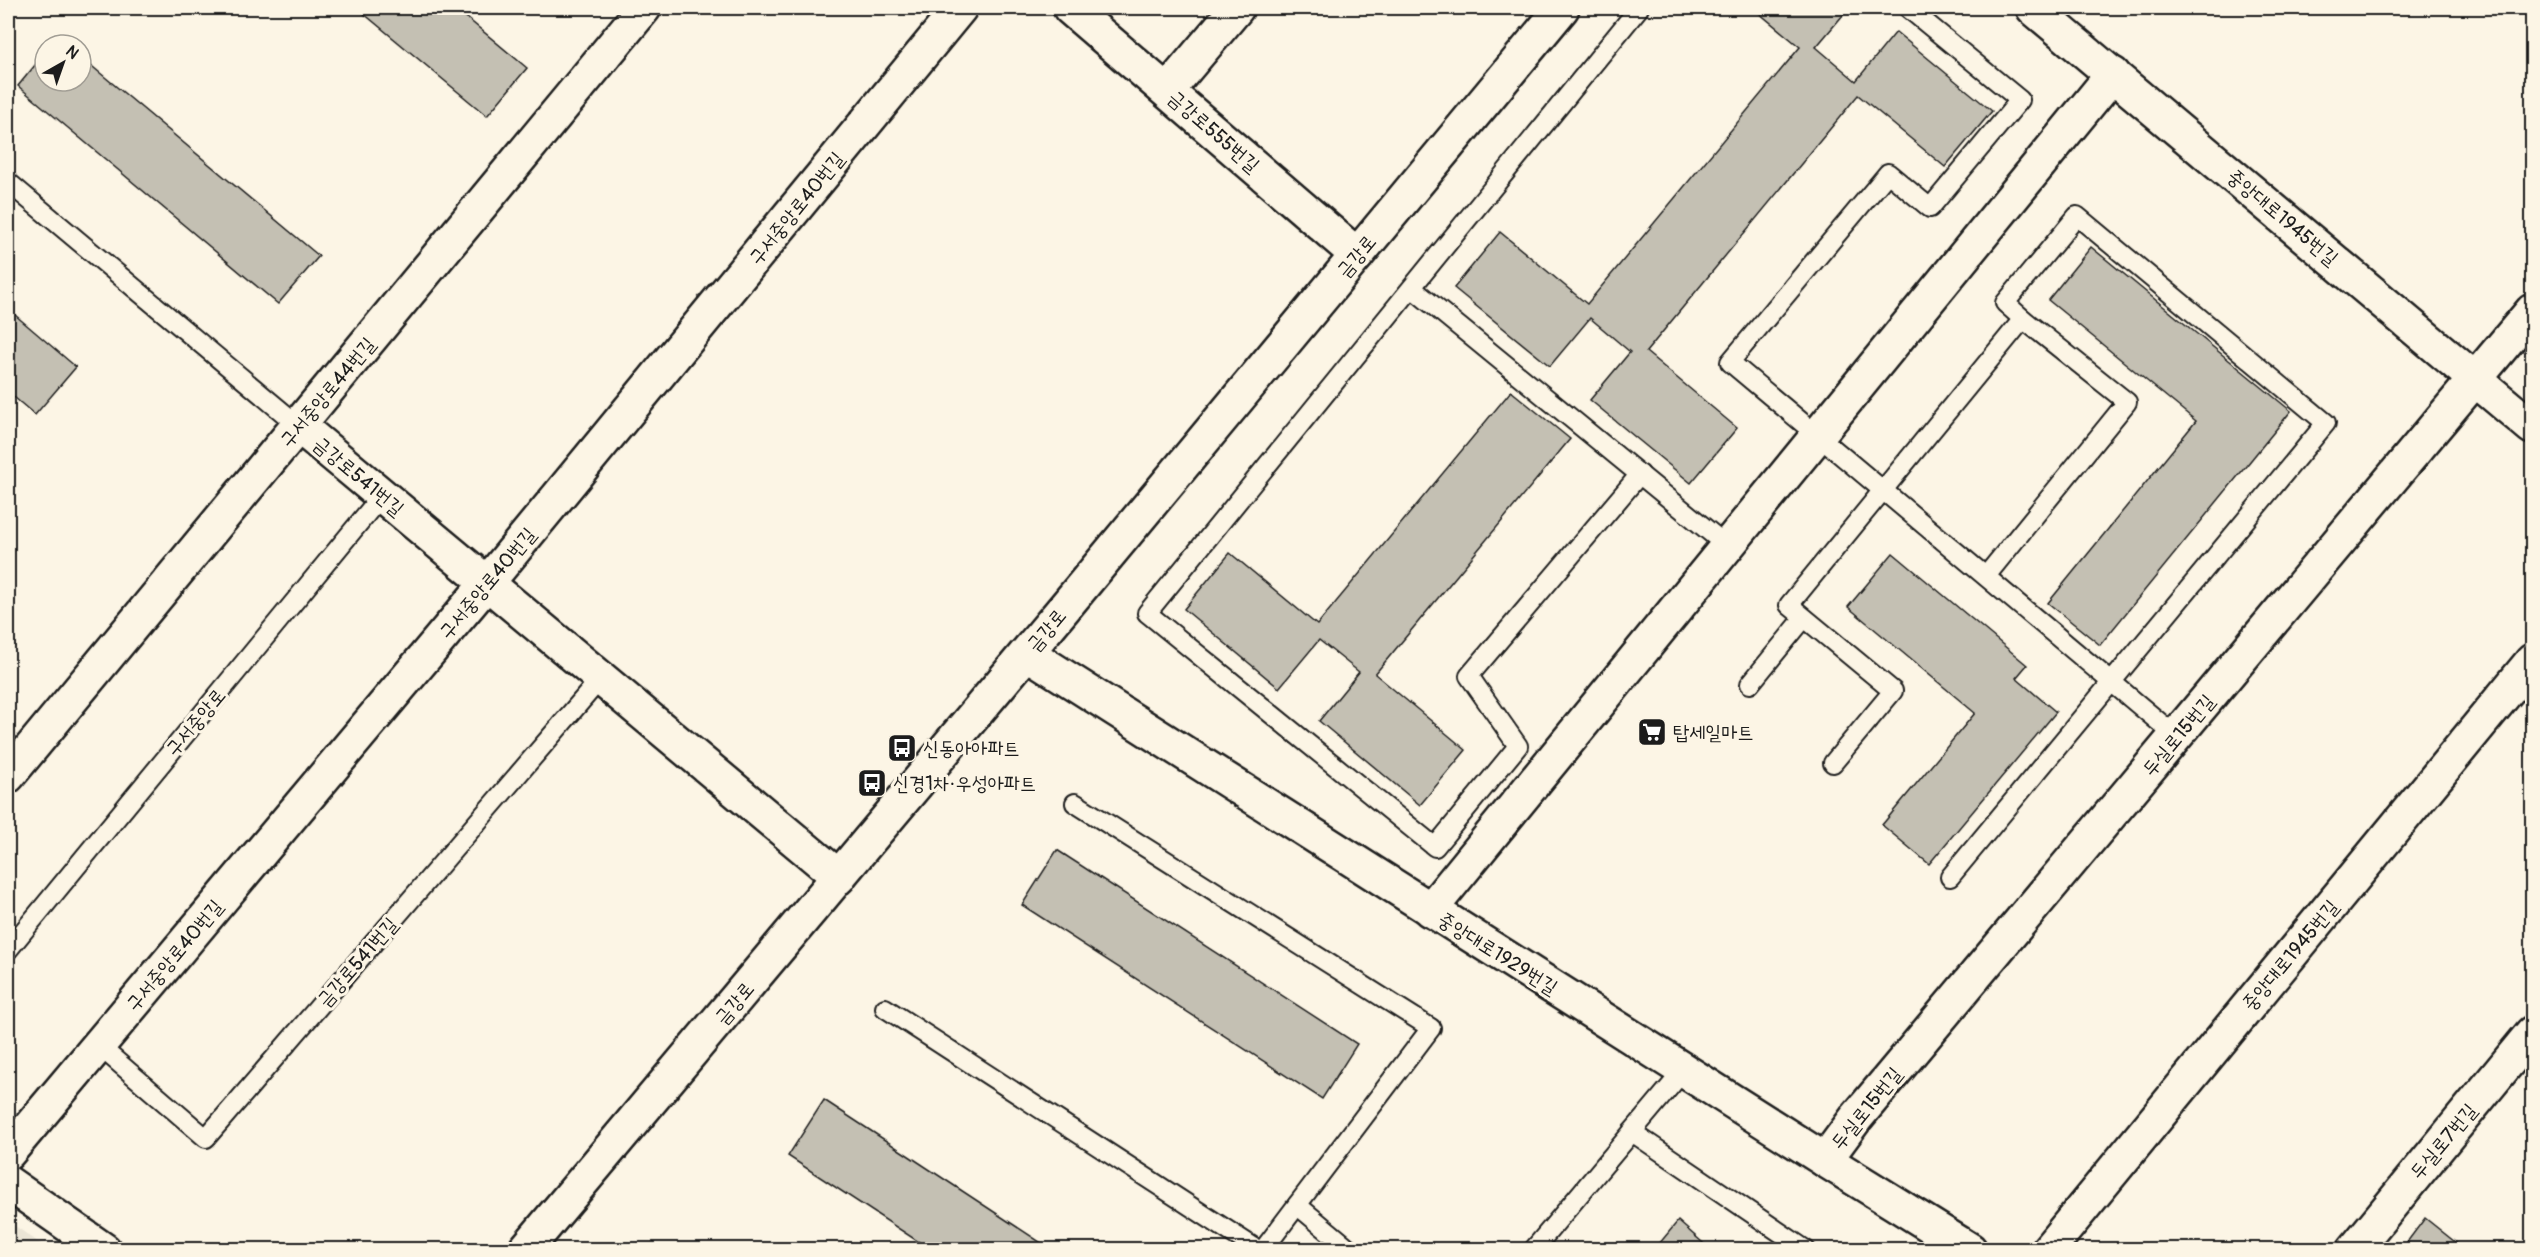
<svg xmlns="http://www.w3.org/2000/svg" width="2540" height="1257" font-family="Pangolin,'Poor Story',sans-serif">
<rect width="100%" height="100%" fill="#fcf5e5"/>
<filter id="ink" filterUnits="userSpaceOnUse"><feTurbulence type="fractalNoise" baseFrequency=".0167" numOctaves="2"/><feDisplacementMap in="SourceGraphic" scale="12" xChannelSelector="R" yChannelSelector="G"/><feConvolveMatrix kernelMatrix="1 2 1 2 8 2 1 2 1" color-interpolation-filters="sRGB"/></filter>
<g filter="url(#ink)">
<!-- built -->
<polygon fill="#ebe5d6" points="8,1221 48,1249 8,1249"/>
<!-- building -->
<g fill="#c4c0b3" stroke="#1c1c1c" stroke-width="1.5">
<polygon points="357,8 455,8 527,68 487,116"/>
<polygon points="1753,8 1849,8 1816,47 1856,81 1896,32 1992,111 1945,167 1858,95 1646,352 1737,428 1691,483 1590,400 1630,352 1590,318 1550,366 1454,288 1500,232 1587,304 1800,47"/>
<polygon points="58,37 67,45 51,45"/>
<polygon points="45,53 45,81 81,81 81,57 319,256 278,304 18,86"/>
<polygon points="2091,247 2291,411 2100,645 2048,603 2196,421 2048,300"/>
<polygon points="8,309 76,367 35,415 8,392"/>
<polygon points="1511,391 1570,439 1375,674 1466,750 1420,805 1319,721 1359,672 1319,640 1279,688 1184,609 1230,553 1317,625"/>
<polygon points="1893,553 2027,665 2016,678 2056,712 1929,864 1882,825 1975,713 1848,607"/>
<polygon points="1057,850 1357,1044 1322,1099 1022,905"/>
<polygon points="824,1100 1052,1250 931,1250 788,1156"/>
<polygon points="2425,1218 2465,1250 2401,1250"/>
<polygon points="1678,1221 1711,1250 1654,1250"/>
</g>
<g fill="none" stroke-linecap="round" stroke-linejoin="round">
<!-- service casing -->
<g stroke="#1c1c1c" stroke-width="22">
<g id="service">
<polyline points="1639,8 1147,613 1435,847 1518,746 1469,676 1640,474"/>
<polyline points="1908,8 2020,100 1930,208 1888,173 1730,362 2177,737"/>
<polyline points="8,182 299,426"/>
<polyline points="1412,288 1727,546"/>
<polyline points="1750,684 1804,618"/>
<polyline points="1833,763 1893,691 1789,605 2023,319 2127,402 1986,576"/>
<polyline points="1075,803 1431,1028 1263,1250"/>
<polyline points="1950,877 2326,423 2077,216 2005,303 2023,319"/>
<polyline points="8,950 382,495"/>
<polyline points="885,1008 1258,1250"/>
<polyline points="98,1045 206,1138 601,678"/>
<polyline points="1632,1132 1806,1250"/>
<polyline points="1297,1205 1351,1250"/>
<polyline points="1533,1250 1684,1070"/>
</g>
</g>
<!-- minor casing -->
<g stroke="#1c1c1c" stroke-width="38">
<g id="minor">
<polyline points="1070,8 1357,255"/>
<polyline points="1167,91 1237,8"/>
<polyline points="299,426 839,877"/>
<polyline points="1027,653 1825,1160 1970,1250"/>
<polyline points="8,776 644,8"/>
<polyline points="1430,910 2113,74"/>
<polyline points="8,1153 487,583 960,8"/>
<polyline points="1825,1160 1856,1118 2532,311"/>
<polyline points="2048,1250 2532,661"/>
<polyline points="2354,1250 2532,1033"/>
</g>
</g>
<!-- tertiary casing -->
<g stroke="#1c1c1c" stroke-width="38">
<g id="tertiary">
<polyline points="2033,8 2532,427"/>
<polyline points="8,1183 104,1250"/>
<polyline points="525,1250 1065,607 1562,8"/>
</g>
</g>
<!-- service -->
<use href="#service" stroke="#fcf5e5" stroke-width="18"/>
<!-- minor -->
<use href="#minor" stroke="#fcf5e5" stroke-width="33"/>
<!-- tertiary -->
<use href="#tertiary" stroke="#fcf5e5" stroke-width="33"/>
</g>
</g>
<!-- icons -->
<defs>
<g id="supermarket-square" transform="scale(1.5)"><rect x="-9" y="-9" width="18" height="18" rx="4" fill="#1c1c1c" stroke="#fcf5e5"/><path d="M-6-5.5h2.5l.6 2H6L4.5 2H-2.5L-4.4-4H-6ZM-1.5 3.2a1.3 1.3 0 1 0 .1 0ZM3 3.2a1.3 1.3 0 1 0 .1 0Z" fill="#fff"/></g>
<g id="bus-square" transform="scale(1.5)"><rect x="-9" y="-9" width="18" height="18" rx="4" fill="#1c1c1c" stroke="#fcf5e5"/><path d="M-5-6H5V4H4V6H2V4H-2V6H-4V4H-5ZM-3.5-4V0h7V-4ZM-3.5 1.2v1.5H-2V1.2ZM2 1.2v1.5H3.5V1.2Z" fill="#fff"/></g>
</defs>
<g fill-rule="evenodd">
<use href="#supermarket-square" x="1652" y="732"/>
<use href="#bus-square" x="902" y="748"/>
<use href="#bus-square" x="872" y="783"/>
</g>
<g text-anchor="middle" stroke-width="6" stroke-linejoin="round" paint-order="stroke">
<!-- street labels -->
<g font-size="20" fill="#1c1c1c" stroke="#fcf5e5">
<text transform="translate(1214 131) rotate(41)" y="7">금강로555번길</text>
<text transform="translate(796 208) rotate(-51)" y="7">구서중앙로40번길</text>
<text transform="translate(2283 217) rotate(40)" y="7">중앙대로1945번길</text>
<text transform="translate(1356 256) rotate(-50)" y="7">금강로</text>
<text transform="translate(327 392) rotate(-50)" y="7">구서중앙로44번길</text>
<text transform="translate(359 476) rotate(40)" y="7">금강로541번길</text>
<text transform="translate(487 583) rotate(-50)" y="7">구서중앙로40번길</text>
<text transform="translate(1046 630) rotate(-50)" y="7">금강로</text>
<text transform="translate(195 722) rotate(-50)" y="7">구서중앙로</text>
<text transform="translate(2178 735) rotate(-50)" y="7">두실로15번길</text>
<text transform="translate(1498 953) rotate(32)" y="7">중앙대로1929번길</text>
<text transform="translate(174 955) rotate(-50)" y="7">구서중앙로40번길</text>
<text transform="translate(2290 955) rotate(-50)" y="7">중앙대로1945번길</text>
<text transform="translate(357 962) rotate(-49)" y="7">금강로541번길</text>
<text transform="translate(734 1003) rotate(-50)" y="7">금강로</text>
<text transform="translate(1866 1108) rotate(-51)" y="7">두실로15번길</text>
<text transform="translate(2443 1141) rotate(-50)" y="7">두실로7번길</text>
</g>
<!-- poi labels -->
<g font-size="20" fill="#1c1c1c" stroke="#fcf5e5" text-anchor="start">
<text x="1673" y="739">탑세일마트</text>
<text x="923" y="755">신동아아파트</text>
<text x="893" y="790">신경1차·우성아파트</text>
</g>
</g>
<!-- margin -->
<rect width="2540" height="1257" fill="none" stroke="#fcf5e5" stroke-width="30"/>
<rect x="15" y="15" width="2510" height="1227" fill="none" stroke="#1c1c1c" stroke-width="2" filter="url(#ink)"/>
<!-- north arrow -->
<g transform="translate(63 63) rotate(40)"><circle r="28" fill="#fcf5e5" stroke="#a29e95" stroke-width="1.5"/>
<path d="M0-4.5L10 22L0 15L-10 22Z" fill="#1c1c1c"/>
<text y="-9" font-size="16" font-weight="bold" text-anchor="middle" fill="#1c1c1c">N</text>
</g>
</svg>
